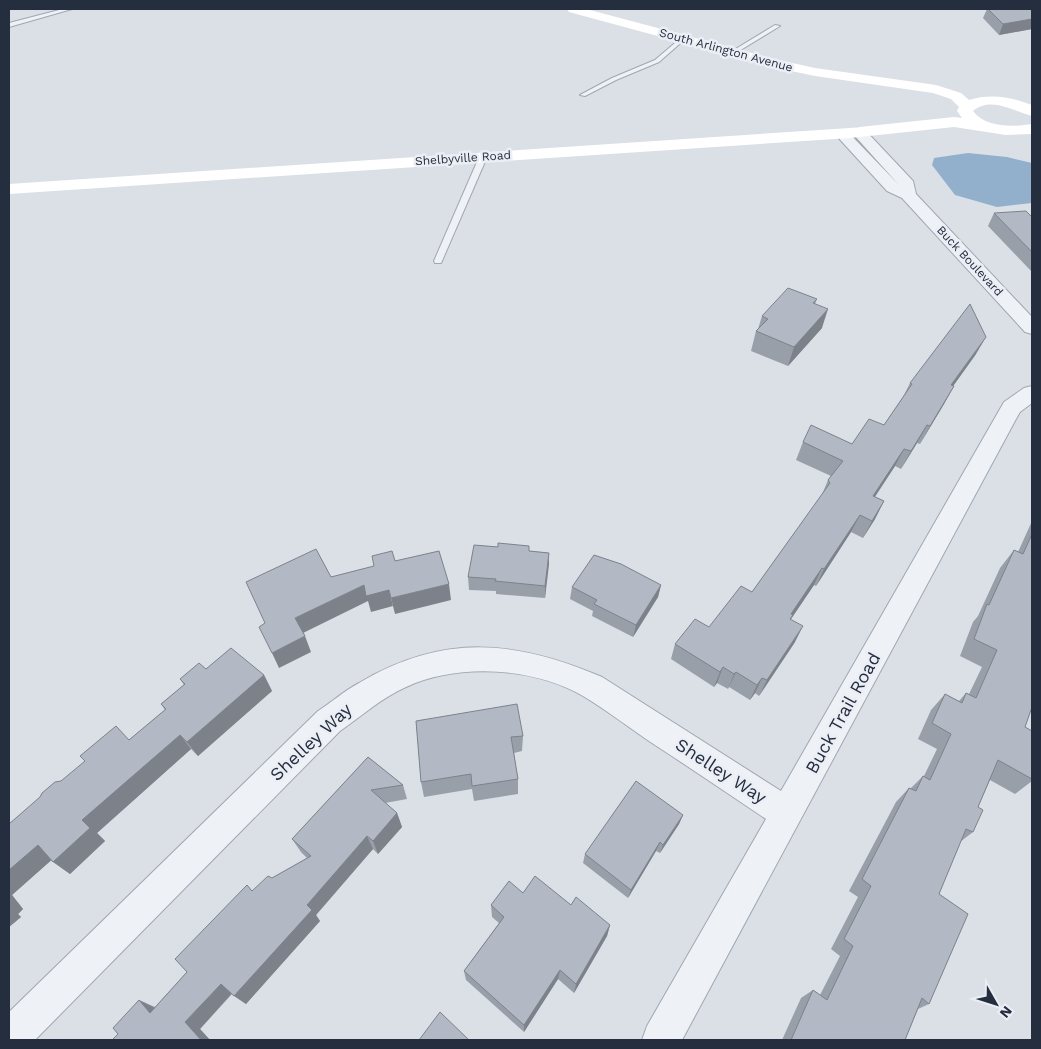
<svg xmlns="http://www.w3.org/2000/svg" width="1041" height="1049" font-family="'Work Sans',sans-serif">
<rect width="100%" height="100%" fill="#dbe0e7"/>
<!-- water -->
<polygon fill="#92afcc" points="968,153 1007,157 1032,163 1032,203 997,207 955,195 932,165 934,158"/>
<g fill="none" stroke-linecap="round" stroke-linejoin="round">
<!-- lane casing -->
<g stroke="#a0a7b1" stroke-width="2">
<g id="lane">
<polygon points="63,9 72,9 9,27 9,23"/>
<polygon points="775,25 780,26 734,54 729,53"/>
<polygon points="682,37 684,40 659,62 616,80 585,96 580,95 612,78 655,60"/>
<polygon points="480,155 487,157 442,261 441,263 435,263 434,261"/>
</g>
</g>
<!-- street casing -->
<g stroke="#a0a7b1" stroke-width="2">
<g id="street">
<polygon points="859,128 864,129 913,181 916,194 1032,317 1032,334 1025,332 902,198 887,191 834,133 836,130 846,130 899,185 854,135 852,132 854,129"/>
<path d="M1032,386v17l-12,9 -4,7 -334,621h-40l5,-14 119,-207c-37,-25 -74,-50 -111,-74 -24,-16 -47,-34 -72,-49 -50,-29 -125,-33 -177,-9 -25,11 -44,29 -66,44l-305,309h-26v-28l309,-301c14,-9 26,-20 41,-28 85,-50 156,-43 243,-6l179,114 223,-389 20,-14z"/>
</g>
</g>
<!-- lane -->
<use href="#lane" fill="#eef1f5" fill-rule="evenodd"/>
<!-- street -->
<use href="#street" fill="#eef1f5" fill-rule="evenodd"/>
<!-- secondary -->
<path fill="#fff" fill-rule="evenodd" d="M567,9h19l188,50 41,9 121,17 25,8 8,7c22,-7 43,-3 63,5v11c-19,-5 -41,-20 -59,-5 13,17 40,16 59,13v10l-26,1 -52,-8 -104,11 -841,56v-10l841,-56 104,-11 8,1 -5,-7 2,-4 -8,-8 -18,-6 -118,-17 -43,-9 -203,-55z"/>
</g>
<!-- wall -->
<g fill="#999fa9">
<polygon points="987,9 1032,9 1032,29 999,35 983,18"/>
<polygon points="994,213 1032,217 1032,272 988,226"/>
<polygon points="817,299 815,304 822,328 788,366 751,351 756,331 758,329 762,316"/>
<polygon points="976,354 953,386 954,386 944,404 920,444 917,443 901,469 895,466 875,497 884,501 875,519 863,538 851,532 816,586 814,585 791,619 795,642 759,696 755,693 750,700 729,687 728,689 717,683 714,687 671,659 675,644 709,627 752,592 821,497 828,480 831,476 796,460 803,442 852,444 884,425 903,397 910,383"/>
<polygon points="1032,521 1032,707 1025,727 1032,731 1032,781 1015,794 990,780 978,807 973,832 960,842 939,894 929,1004 918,1009 905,1040 782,1040 801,998 813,990 820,995 840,956 831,949 858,897 849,891 896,802 909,788 911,788 923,776 924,776 937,749 918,739 931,710 945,694 959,701 966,693 969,694 982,667 960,656 973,622 978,616 1000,568 1014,550 1018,552"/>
<polygon points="529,546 529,551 549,553 545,598 496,594 496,591 469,590 468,577 498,547"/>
<polygon points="661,585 658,597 633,637 592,616 593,611 570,599 572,587"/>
<polygon points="206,669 264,675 272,691 198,756 191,749 97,833 105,841 70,874 51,860 12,895 23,909 18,914 21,917 9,927 9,824 61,781 129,740 165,710 161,704 184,685 180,679"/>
<polygon points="416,721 523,736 522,751 514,753 518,779 518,794 474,801 472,789 424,797 421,782"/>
<polygon points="368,757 403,785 407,799 385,803 397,813 402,827 378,854 373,849 316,915 320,921 246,1004 232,994 200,1029 210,1040 112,1040 118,1034 139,1000 155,1007 187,972 252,891 272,878 307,858 301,852 292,839"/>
<polygon points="683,815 679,824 660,853 656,851 628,898 583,863 585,854"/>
<polygon points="523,893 571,905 610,925 607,936 574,993 558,979 524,1032 466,980 464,971 499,923 492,917 491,905"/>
</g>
<!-- shaded-wall -->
<g fill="#7d828a">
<polygon points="1032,19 1032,29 999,35 1003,24"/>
<polygon points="828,309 822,328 788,366 794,347"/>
<polygon points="986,337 976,354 941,403 951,385"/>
<polygon points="954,386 944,404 920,444 930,426"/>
<polygon points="927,425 917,443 901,469 911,451"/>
<polygon points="904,449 895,466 864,513 873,496"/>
<polygon points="884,501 875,519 863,538 872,521"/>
<polygon points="860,515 851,532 816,586 824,569"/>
<polygon points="549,553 549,565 545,598 545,586"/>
<polygon points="822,568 814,585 791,619 785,631 791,614"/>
<polygon points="449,584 451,600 395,614 391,598"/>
<polygon points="364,585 389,590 393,606 371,612 368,601 301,634 295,618"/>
<polygon points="661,585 658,597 633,637 636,625"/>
<polygon points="803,626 795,642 759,696 767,680"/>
<polygon points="305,636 311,652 279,668 272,653"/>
<polygon points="723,667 717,683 714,687 720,672"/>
<polygon points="736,672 729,687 728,689 734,674"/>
<polygon points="264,675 272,691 198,756 187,742"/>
<polygon points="762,678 755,693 750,700 757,685"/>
<polygon points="180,735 191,749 97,833 105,841 70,874 53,862 82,820"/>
<polygon points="397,813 402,827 378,854 373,841"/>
<polygon points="683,815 679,824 660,853 663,845"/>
<polygon points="367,836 373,849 316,915 320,921 246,1004 234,996 307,905"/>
<polygon points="660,842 656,851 628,898 631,890"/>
<polygon points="38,845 55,857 12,895 23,909 18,914 21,917 9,927 9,870"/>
<polygon points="610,925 607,936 574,993 576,984"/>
<polygon points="560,970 558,979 524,1032 524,1025"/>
<polygon points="221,984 233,992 200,1029 210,1040 201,1040 185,1022"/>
<polygon points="139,1000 155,1008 150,1013"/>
</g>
<!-- building -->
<g fill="#b2b9c5" stroke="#7d828a">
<polygon points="988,9 1032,9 1032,19 1003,24"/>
<polygon points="1026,211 1032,217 1032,252 994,213"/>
<polygon points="788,288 817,299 813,303 828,309 794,347 756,331 768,319 762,316"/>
<polygon points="970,304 986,337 951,385 954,386 930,426 927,425 911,451 904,449 873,496 884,501 872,521 860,515 824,569 822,568 791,614 793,615 790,619 803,626 767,680 762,678 757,685 736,672 734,674 723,667 720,672 675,644 695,619 709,627 741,586 752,592 830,483 828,480 843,461 803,442 811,425 852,444 869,419 884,425 912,384 910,383"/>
<polygon points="1032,534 1032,707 1025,727 1032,731 1032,779 998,760 978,807 983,810 973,832 966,829 939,894 968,914 929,1004 922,998 905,1040 791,1040 813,990 827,1000 853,946 844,939 871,886 862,879 909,788 916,791 923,776 930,780 951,734 932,723 945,694 962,703 966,693 976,698 997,650 974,639 987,604 989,605 1014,550 1023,554"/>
<polygon points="498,543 529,546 529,551 549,553 545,586 495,581 496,579 468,577 474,545 498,547"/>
<polygon points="316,549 331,577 374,566 372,556 392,551 395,561 439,551 449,584 391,598 389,590 366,596 364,585 295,618 305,636 272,653 259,627 265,623 246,582"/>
<polygon points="594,555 621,564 661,585 636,625 594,604 597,600 572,587"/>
<polygon points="231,648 264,675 187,742 180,735 82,820 90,828 53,862 38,845 9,870 9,824 40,797 42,793 55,782 61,781 85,761 80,756 116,726 129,740 166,709 161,704 185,684 180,679 199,663 206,669"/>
<polygon points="517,704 523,736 511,737 518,779 472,786 471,774 421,782 416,721"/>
<polygon points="368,757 403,785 371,790 397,813 373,841 367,836 307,905 312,910 234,996 221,984 185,1022 201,1040 112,1040 118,1034 113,1028 139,1000 150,1013 187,972 175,959 247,885 252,891 268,876 272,878 311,856 292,839"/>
<polygon points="636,781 683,815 663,845 660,842 631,890 585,854"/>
<polygon points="535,876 571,905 576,897 610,925 576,984 560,970 524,1025 464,971 504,917 491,905 509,881 523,893"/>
<polygon points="440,1012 469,1040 419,1040"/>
</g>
<g text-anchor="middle" stroke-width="5" stroke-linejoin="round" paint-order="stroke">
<!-- far-street labels -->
<g font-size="12" fill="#242e3f" stroke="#ebeff5">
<text transform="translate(726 50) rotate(15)" y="4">South Arlington Avenue</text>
<text transform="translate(463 158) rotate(-4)" y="4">Shelbyville Road</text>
<text transform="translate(970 261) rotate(47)" y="4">Buck Boulevard</text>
</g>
<!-- near-street labels -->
<g font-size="18" fill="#242e3f" stroke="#ebeff5">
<text transform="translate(843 713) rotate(-61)" y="6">Buck Trail Road</text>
<text transform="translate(311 742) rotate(-43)" y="6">Shelley Way</text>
<text transform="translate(721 771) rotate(33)" y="6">Shelley Way</text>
</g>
</g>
<!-- border -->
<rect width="1041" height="1049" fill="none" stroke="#242e3f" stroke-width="20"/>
<!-- north arrow -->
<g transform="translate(996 1004) rotate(129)" stroke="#ebeff5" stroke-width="4" paint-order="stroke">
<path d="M0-4L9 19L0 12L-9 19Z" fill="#242e3f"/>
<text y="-8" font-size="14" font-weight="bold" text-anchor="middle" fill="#242e3f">N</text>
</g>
</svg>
